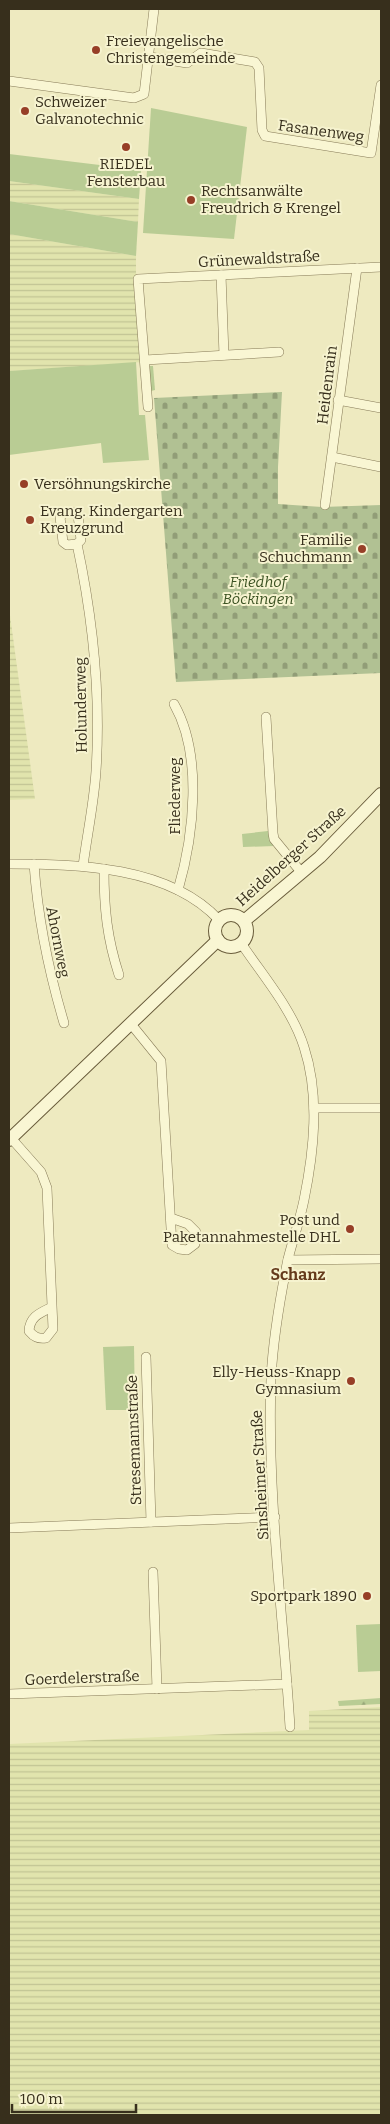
<svg xmlns="http://www.w3.org/2000/svg" width="390" height="2124" font-family="Bitter,serif">
<defs>
<pattern id="farmland-rules" width="6" height="5" patternUnits="userSpaceOnUse" patternTransform="scale(1.25)"><rect width="6" height="5" fill="#e1e4ad"/><path d="M0 2.5h6" fill="none" stroke="#c2c494"/></pattern>
<pattern id="forest-firs" width="22" height="20" patternUnits="userSpaceOnUse" patternTransform="scale(1.25)"><rect width="22" height="20" fill="#b9cc94"/><path d="M5 1l3.5 6h-7zM16 11l3.5 6h-7z" fill="#97a678"/></pattern>
<pattern id="cemetery-stones" width="16" height="16" patternUnits="userSpaceOnUse" patternTransform="scale(1.25)"><rect width="16" height="16" fill="#b1c193"/><path d="M2 7V4a2 2 0 0 1 4 0v3zM10 15v-3a2 2 0 0 1 4 0v3z" fill="#919d77"/></pattern>
</defs>
<rect width="100%" height="100%" fill="#eeeac0"/>
<!-- farmland -->
<g fill="url(#farmland-rules)">
<polygon points="9,181 139,199 138,222 9,201"/>
<polygon points="9,234 136,256 136,278 143,362 9,371"/>
<polygon points="9,608 35,799 9,800"/>
<polygon points="381,1707 381,2115 9,2115 9,1744 309,1730 309,1711"/>
</g>
<!-- green -->
<g fill="#b9cc94">
<polygon points="151,108 247,127 234,239 143,233"/>
<polygon points="9,154 141,170 139,199 9,181"/>
<polygon points="9,201 138,222 136,256 9,234"/>
<polygon points="136,362 139,415 145,415 149,460 103,463 101,443 9,455 9,371"/>
<polygon points="149,366 153,366 155,390 151,391"/>
<polygon points="268,831 275,846 243,847 242,834"/>
<polygon points="134,1346 135,1410 106,1410 103,1347"/>
<polygon points="381,1624 381,1671 358,1672 356,1625"/>
</g>
<!-- forest -->
<polygon fill="url(#forest-firs)" points="381,1698 381,1704 339,1706 338,1701"/>
<!-- cemetery -->
<polygon fill="url(#cemetery-stones)" points="282,392 278,467 278,504 322,507 381,505 381,673 176,682 154,398"/>
<g fill="none" stroke-linecap="round" stroke-linejoin="round">
<!-- street casing -->
<g stroke="#877b58" stroke-width="10">
<g id="street">
<polyline points="150,57 187,63 201,53 255,62 259,68 262,130 265,136 371,153 381,85"/>
<polyline points="9,81 134,98 144,94 154,9"/>
<polyline points="221,275 224,355"/>
<polyline points="145,360 279,352"/>
<polyline points="338,400 381,408"/>
<polyline points="148,407 138,279 381,267"/>
<polyline points="332,457 381,467"/>
<polyline points="325,505 357,268"/>
<path d="M77,544l-10,1 -4,-3 -3,-25 4,-4 9,-1 5,3 3,25 -4,4c16,75 24,151 19,227 -2,32 -9,64 -13,95"/>
<path d="M174,704c29,51 20,131 4,186"/>
<polyline points="266,717 273,833 274,839 301,872"/>
<path d="M9,864c69,0 160,2 210,56"/>
<path d="M34,864c4,57 14,105 30,159"/>
<path d="M104,869c0,39 3,69 15,106"/>
<path d="M241,943c22,33 51,66 63,104 16,49 10,104 0,153 -4,20 -11,39 -16,59 -8,39 -15,80 -17,120 -4,116 12,233 19,348"/>
<polyline points="131,1024 161,1061 172,1245 179,1249 187,1250 195,1244 196,1232 188,1224 171,1218"/>
<polyline points="314,1108 381,1108"/>
<path d="M11,1138l30,34 6,16 6,141 -7,9c-8,1 -12,-1 -17,-7 1,-15 11,-18 23,-24"/>
<polyline points="288,1260 381,1259"/>
<polyline points="146,1357 151,1522"/>
<polyline points="9,1528 275,1517"/>
<polyline points="153,1572 157,1689"/>
<polyline points="9,1694 287,1684"/>
</g>
</g>
<!-- secondary casing -->
<g stroke="#695c3b" stroke-width="14">
<g id="secondary">
<circle cx="231" cy="931" r="16"/>
<polyline points="244,921 320,857 381,794"/>
<polyline points="9,1140 218,940"/>
</g>
</g>
<!-- street -->
<use href="#street" stroke="#f9f6d3" stroke-width="9"/>
<!-- secondary -->
<use href="#secondary" stroke="#f9f6d3" stroke-width="12"/>
</g>
<!-- markers -->
<g fill="#973f27" stroke="#f6f3cf" stroke-width="2">
<circle cx="96" cy="50" r="5"/>
<circle cx="25" cy="111" r="5"/>
<circle cx="126" cy="147" r="5"/>
<circle cx="191" cy="200" r="5"/>
<circle cx="24" cy="484" r="5"/>
<circle cx="30" cy="520" r="5"/>
<circle cx="362" cy="549" r="5"/>
<circle cx="350" cy="1229" r="5"/>
<circle cx="351" cy="1381" r="5"/>
<circle cx="367" cy="1596" r="5"/>
</g>
<g text-anchor="middle" stroke-width="4" stroke-linejoin="round" paint-order="stroke">
<!-- poi labels -->
<g font-size="15" fill="#372f1c" stroke="#f6f3cf" text-anchor="start">
<text x="106" y="46">Freievangelische<tspan x="106" dy="17">Christengemeinde</tspan></text>
<text x="35" y="107">Schweizer<tspan x="35" dy="17">Galvanotechnic</tspan></text>
<text x="126" y="169" text-anchor="middle">RIEDEL<tspan x="126" dy="17">Fensterbau</tspan></text>
<text x="201" y="196">Rechtsanwälte<tspan x="201" dy="17">Freudrich &amp; Krengel</tspan></text>
<text x="34" y="489">Versöhnungskirche</text>
<text x="40" y="516">Evang. Kindergarten<tspan x="40" dy="17">Kreuzgrund</tspan></text>
<text x="352" y="545" text-anchor="end">Familie<tspan x="352" dy="17">Schuchmann</tspan></text>
<text x="340" y="1225" text-anchor="end">Post und<tspan x="340" dy="17">Paketannahmestelle DHL</tspan></text>
<text x="341" y="1377" text-anchor="end">Elly-Heuss-Knapp<tspan x="341" dy="17">Gymnasium</tspan></text>
<text x="357" y="1601" text-anchor="end">Sportpark 1890</text>
</g>
<!-- street labels -->
<g font-size="15" fill="#372f1c" stroke="#f6f3cf">
<text transform="translate(321 131) rotate(8)" y="5">Fasanenweg</text>
<text transform="translate(259 259) rotate(-3)" y="5">Grünewaldstraße</text>
<text transform="translate(327 385) rotate(-83)" y="5">Heidenrain</text>
<text transform="translate(81 705) rotate(-91)" y="5">Holunderweg</text>
<text transform="translate(175 796) rotate(-90)" y="5">Fliederweg</text>
<text transform="translate(291 856) rotate(-42)" y="5">Heidelberger Straße</text>
<text transform="translate(58 942) rotate(79)" y="5">Ahornweg</text>
<text transform="translate(134 1440) rotate(-92)" y="5">Stresemannstraße</text>
<text transform="translate(260 1475) rotate(-93)" y="5">Sinsheimer Straße</text>
<text transform="translate(82 1678) rotate(-2)" y="5">Goerdelerstraße</text>
</g>
<!-- park labels -->
<g font-size="15" font-style="italic" fill="#3c5323" stroke="#f6f3cf">
<text x="258" y="587">Friedhof<tspan x="258" dy="17">Böckingen</tspan></text>
</g>
<!-- neighbourhood labels -->
<g font-size="16" font-weight="bold" fill="#643a1b" stroke="#f6f3cf">
<text x="298" y="1280">Schanz</text>
</g>
</g>
<!-- border -->
<rect width="390" height="2124" fill="none" stroke="#372f1c" stroke-width="20"/>
<!-- scale -->
<path d="M12 2104v8h124v-8" fill="none" stroke="#372f1c" stroke-width="2.5"/>
<text x="20" y="2104" font-size="15" fill="#372f1c" stroke="#f6f3cf" stroke-width="4" paint-order="stroke">100 m</text>
</svg>
